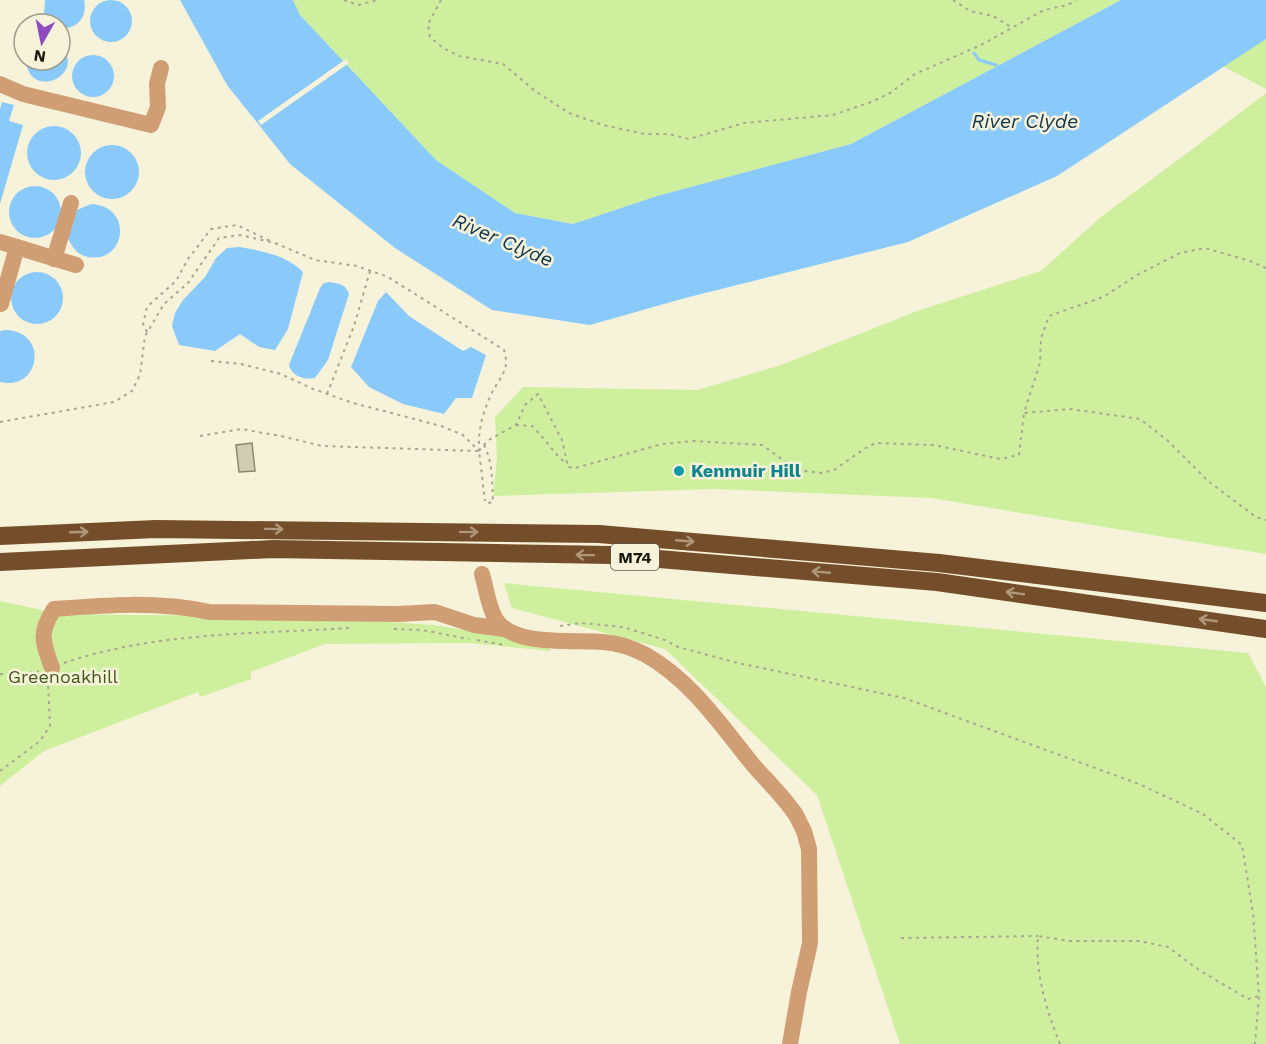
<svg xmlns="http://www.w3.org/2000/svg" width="1266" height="1044" font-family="'Work Sans',sans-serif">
<rect width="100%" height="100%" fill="#f7f3da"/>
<!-- green -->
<g fill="#ceef9e">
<polygon points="293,0 1121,0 851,144 657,196 573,224 515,213 436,160 300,15"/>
<polygon points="1266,39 1266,89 1223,66"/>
<polygon points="1266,93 1266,554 931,498 715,489 493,496 497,459 495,417 523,387 698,390 781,365 920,310 1041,271 1102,216 1186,154"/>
<polygon points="504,583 1248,653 1266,687 1266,1044 900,1044 817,795 665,649 512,608"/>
<polygon points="0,601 60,614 312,617 433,625 550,643 550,651 469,643 325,644 251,672 251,679 200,697 198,692 44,751 0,786"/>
</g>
<!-- water -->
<g fill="#89cafb">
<path d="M45,0h39c4,17 -7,30 -24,28v-4h-9l-7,-10z"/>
<polygon points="180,0 293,0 300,15 436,160 515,213 573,224 657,196 851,144 1121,0 1266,0 1266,39 1057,176 908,242 685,298 590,325 492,310 395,248 290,164 227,85"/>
<circle cx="111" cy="21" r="21"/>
<path d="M60,45c29,30 -31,57 -34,15h34z"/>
<circle cx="93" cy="76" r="21"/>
<polygon points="2,102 14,105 9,121 23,125 0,204 0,109"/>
<circle cx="54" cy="153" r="27"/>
<circle cx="112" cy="172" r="27"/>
<circle cx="35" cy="212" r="26"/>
<path d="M91,204c43,2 35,60 -3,53 -10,-2 -16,-9 -20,-19l9,-28z"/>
<path d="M240,247c22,4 46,8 63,25l-15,57 -13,21 -16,-3 -19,-13 -25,17 -36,-6 -7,-19 3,-13 8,-13 22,-23 11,-19 11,-10z"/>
<circle cx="37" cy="298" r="26"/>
<path d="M330,282c9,2 16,2 19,12l-21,66 -13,18c-10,2 -23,-1 -26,-13l31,-77 4,-5z"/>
<polygon points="386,292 409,316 463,351 471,347 486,355 472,398 456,398 444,414 403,404 369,387 351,367 378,301"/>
<path d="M5,330c45,1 35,62 -5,52v-51z"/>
</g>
<!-- pier -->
<polygon fill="#f7f3da" points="346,59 349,63 261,125 258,121"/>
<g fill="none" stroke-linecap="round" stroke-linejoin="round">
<!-- stream -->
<polyline stroke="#89cafb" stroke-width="3" points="974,53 979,60 996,65"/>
</g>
<!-- building -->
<polygon fill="#d1ccb4" stroke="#8a866f" stroke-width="1.5" points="252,443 255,471 239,472 236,445"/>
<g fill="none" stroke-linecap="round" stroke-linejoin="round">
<!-- path -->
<g stroke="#a8a592" stroke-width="2" stroke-dasharray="3 4.5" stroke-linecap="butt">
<polyline points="344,0 358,5 378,0"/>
<polyline points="441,0 428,24 430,37 443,48 459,56 503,64 535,91 569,113 603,125 645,134 669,134 689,139 744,123 833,115 871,102 890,93 915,74 981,45 1044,10 1068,5 1076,0"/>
<polyline points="953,0 970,11 993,16 1013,28"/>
<polyline points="1266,268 1250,261 1205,248 1180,253 1139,274 1103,297 1049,316 1041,338 1040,363 1024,413 1070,409 1140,419 1167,440 1208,481 1256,517 1266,520"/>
<polyline points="147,332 143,324 147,307 176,281 188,259 211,229 237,225 270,241"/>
<polyline points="211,361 241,364 281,374 313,389 353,403 441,426 463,435 479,451"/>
<polyline points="327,394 354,326 370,271"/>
<path d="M0,422l114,-20 18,-11 8,-16 5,-39 19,-32 24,-21 31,-45 21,-3 35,8 40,17 42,6 31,11 116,73c7,22 -6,28 -14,47 -8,18 -12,34 -11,54"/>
<path d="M516,425l16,1c13,12 21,27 35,38"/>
<polyline points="200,436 241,429 281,436 322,446 479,451 485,501"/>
<path d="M484,445c9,17 8,38 9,57l-5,1"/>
<polyline points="479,451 487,441 516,425 525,405 538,394 562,440 568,467 575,468 662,444 693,441 762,445 797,470 821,473 834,470 864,449 875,443 934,445 1000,459 1019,455 1024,413"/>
<polyline points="560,626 581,623 623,627 665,640 678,647 738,663 904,698 1139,784 1203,814 1242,845 1253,913 1259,996 1255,1044"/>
<polyline points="394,629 422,630 469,639"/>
<polyline points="477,640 504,645"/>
<path d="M64,663c91,-31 190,-29 285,-35"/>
<polyline points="0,674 29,673 39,671"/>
<polyline points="0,771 40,741 50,726 48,680"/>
<polyline points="901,938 1038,936"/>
<path d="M1060,1044c-14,-35 -25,-71 -22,-108l31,5h70l29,6 31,23 49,29 11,-3"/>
</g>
<!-- minor -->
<g stroke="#cf9e74" stroke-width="16">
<polyline points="0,84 23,94 151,125 158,107 157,84 161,68"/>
<polyline points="0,242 76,265"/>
<polyline points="54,259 71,203"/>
<polyline points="1,304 17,247"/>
<path d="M482,574c4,14 6,31 13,44 17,30 79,21 108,24 15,1 30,6 43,13 46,26 76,72 108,111 14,16 30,31 42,49l8,16 5,18 1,94 -11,49 -9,52"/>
<path d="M52,668c-9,-26 -14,-34 2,-59 52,-4 104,-8 155,3l189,2 37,-2 39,13 31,4"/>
</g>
<!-- highway -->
<g stroke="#744e2b" stroke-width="18">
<polyline points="0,536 156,529 599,534 939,563 1266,603"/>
<polyline points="0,562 273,549 611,555 937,582 1266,629"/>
</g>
</g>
<!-- one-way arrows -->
<defs><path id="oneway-shaft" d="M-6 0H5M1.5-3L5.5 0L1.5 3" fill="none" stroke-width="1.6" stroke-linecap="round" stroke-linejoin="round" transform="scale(1.5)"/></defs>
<g stroke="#af987a">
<use href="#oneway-shaft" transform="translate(274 529) rotate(1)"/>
<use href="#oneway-shaft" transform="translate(79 532) rotate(-2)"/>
<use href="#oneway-shaft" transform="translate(469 532) rotate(1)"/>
<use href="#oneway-shaft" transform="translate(685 541) rotate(5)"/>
<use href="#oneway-shaft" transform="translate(585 555) rotate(-179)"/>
<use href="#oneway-shaft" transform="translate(821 572) rotate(-175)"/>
<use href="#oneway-shaft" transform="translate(1015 593) rotate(-172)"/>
<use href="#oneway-shaft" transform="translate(1208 620) rotate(-172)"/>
</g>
<!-- markers -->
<circle fill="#0f9aa8" stroke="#f7f3da" stroke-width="2" cx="679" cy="471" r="6"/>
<g text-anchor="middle" stroke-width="5" stroke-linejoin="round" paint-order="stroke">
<!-- shield labels -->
<rect fill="#f7f3da" stroke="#5c594b" stroke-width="1.5" x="611" y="544" width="48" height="26" rx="4.5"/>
<g font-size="16" font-weight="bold" fill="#19170e">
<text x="635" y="563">M74</text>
</g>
<!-- culture labels -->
<g font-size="18" font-weight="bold" fill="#0d838f" stroke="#f7f3da" text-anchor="start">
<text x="691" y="477">Kenmuir Hill</text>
</g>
<!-- park labels -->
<g font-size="18" fill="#43581c" stroke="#f7f3da">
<text x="63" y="683">Greenoakhill</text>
</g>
<!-- water labels -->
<g font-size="20" font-style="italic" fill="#11364e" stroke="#f7f3da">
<text x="1025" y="128">River Clyde</text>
<text transform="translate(503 240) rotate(23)" y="7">River Clyde</text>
</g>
</g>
<!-- north arrow -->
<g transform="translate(42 42) rotate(189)"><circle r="28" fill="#f7f3da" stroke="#9e9b88" stroke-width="1.5"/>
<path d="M0-4.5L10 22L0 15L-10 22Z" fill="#8e4bbf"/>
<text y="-9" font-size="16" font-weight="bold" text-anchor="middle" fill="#19170e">N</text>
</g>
</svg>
